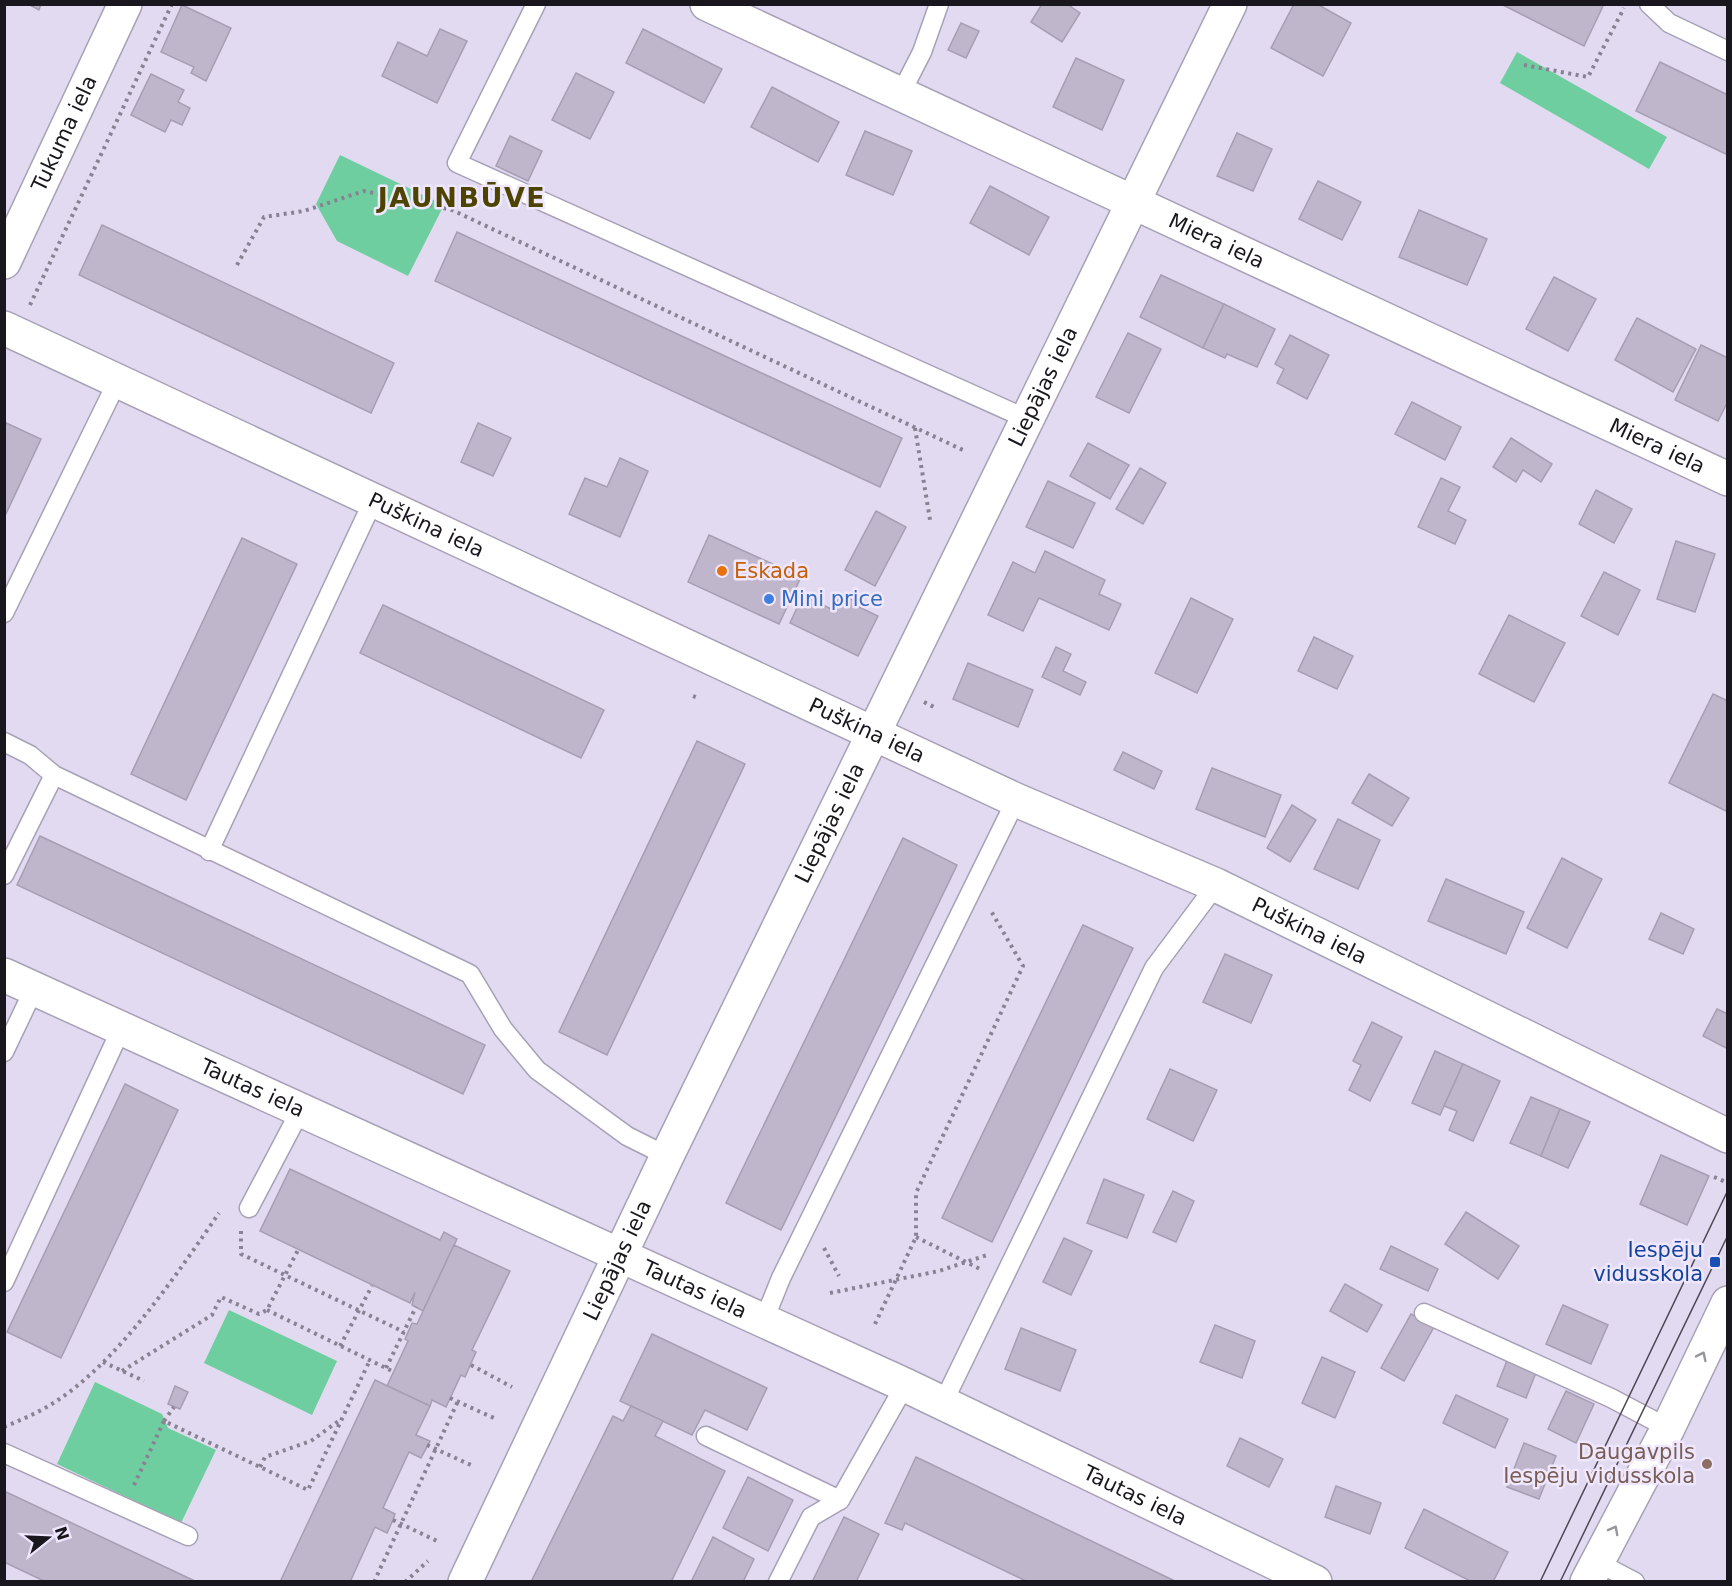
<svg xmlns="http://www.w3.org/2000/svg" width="1732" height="1586" font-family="'DejaVu Sans',sans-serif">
<rect width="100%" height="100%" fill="#e2daf1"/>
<!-- green -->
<g fill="#6fcea0">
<polygon points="1517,52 1667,137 1649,169 1500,83"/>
<polygon points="340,155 444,205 408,276 337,241 316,204"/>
<polygon points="229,1310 337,1361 312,1415 204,1363"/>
<polygon points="95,1382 162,1414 168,1428 216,1450 181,1523 57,1464"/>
</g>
<!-- building -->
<g fill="#bfb6cc" stroke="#a69eb3" stroke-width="1.5">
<polygon points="28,4 41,4 39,10"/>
<polygon points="1042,4 1067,4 1080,13 1062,42 1031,22"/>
<polygon points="1294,4 1317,4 1351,23 1323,76 1271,48"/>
<polygon points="1501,4 1604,4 1584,46"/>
<polygon points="182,5 231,28 206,81 191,73 194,67 161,52"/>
<polygon points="961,23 979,31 966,58 948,50"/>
<polygon points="440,29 467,41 437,103 382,76 398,42 427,56"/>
<polygon points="643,29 722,69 704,103 626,63"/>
<polygon points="1076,58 1124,80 1102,130 1053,107"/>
<polygon points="1660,62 1728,95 1728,155 1636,111"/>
<polygon points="576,73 614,92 590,139 552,120"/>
<polygon points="151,74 184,90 178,102 190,108 182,125 171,120 165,132 131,115"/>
<polygon points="772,87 839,122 818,162 751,127"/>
<polygon points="865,131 912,151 893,195 846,175"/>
<polygon points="1237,133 1272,149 1253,191 1217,176"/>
<polygon points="510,136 542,151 528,181 496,166"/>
<polygon points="1318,181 1361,202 1342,240 1299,219"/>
<polygon points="990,186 1049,217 1029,255 970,223"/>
<polygon points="1419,210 1487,239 1467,285 1399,257"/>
<polygon points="102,225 394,363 371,413 79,275"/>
<polygon points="457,232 902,438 880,487 435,281"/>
<polygon points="1161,275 1224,304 1203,348 1140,317"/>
<polygon points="1554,277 1596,299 1568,351 1526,329"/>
<polygon points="1224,304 1275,329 1257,367 1227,354 1225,358 1203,348"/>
<polygon points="1637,318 1696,349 1673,392 1615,360"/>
<polygon points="1128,333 1161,349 1129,413 1096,397"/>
<polygon points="1290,335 1329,355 1307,399 1277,383 1284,369 1275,364"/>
<polygon points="1701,345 1728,358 1728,401 1718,421 1675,400"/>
<polygon points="1412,402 1461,427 1445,460 1395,434"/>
<polygon points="4,422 41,439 4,518"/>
<polygon points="478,423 511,438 493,476 461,462"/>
<polygon points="1511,438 1552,464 1541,482 1523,470 1516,482 1493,467"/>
<polygon points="1088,443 1129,465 1110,499 1070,476"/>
<polygon points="620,458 648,471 620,537 569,514 585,478 607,487"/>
<polygon points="1140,468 1166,483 1143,524 1116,509"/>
<polygon points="1441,478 1460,487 1448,511 1466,520 1455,544 1418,527"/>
<polygon points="1048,481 1095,503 1073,548 1026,527"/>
<polygon points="1596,490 1632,509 1614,543 1579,524"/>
<polygon points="876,511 906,527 875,586 845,570"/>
<polygon points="709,535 801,577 779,624 688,582"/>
<polygon points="242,538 297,564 186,800 131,774"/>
<polygon points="1676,541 1715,554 1695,612 1657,599"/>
<polygon points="1045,551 1105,580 1099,594 1121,604 1109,630 1039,598 1023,631 988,615 1013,562 1035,573"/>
<polygon points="1604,572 1640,590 1618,635 1581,616"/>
<polygon points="841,594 857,602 855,605 878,616 858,656 790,623 803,595 833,610"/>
<polygon points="1191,598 1233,619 1197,693 1155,673"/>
<polygon points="383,605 604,710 581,758 360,653"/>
<polygon points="1509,615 1565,643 1534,702 1479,674"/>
<polygon points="1314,637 1353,656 1337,689 1298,671"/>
<polygon points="1056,647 1071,654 1063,671 1086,682 1080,695 1042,677"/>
<polygon points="968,663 1033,690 1018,727 953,699"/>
<polygon points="1713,694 1728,701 1728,812 1669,783"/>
<polygon points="697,741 745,764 607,1055 559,1032"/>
<polygon points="1123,752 1162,771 1154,789 1114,770"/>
<polygon points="1212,768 1281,795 1265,837 1196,809"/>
<polygon points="1369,774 1409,798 1392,826 1352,803"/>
<polygon points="1292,805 1316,820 1290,862 1267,848"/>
<polygon points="1338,819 1380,840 1358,889 1314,869"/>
<polygon points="40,836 485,1045 463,1094 17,885"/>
<polygon points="903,838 957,865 781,1230 726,1203"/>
<polygon points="1562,858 1602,879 1567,948 1527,928"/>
<polygon points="1446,879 1524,912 1506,954 1428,921"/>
<polygon points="1661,913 1694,929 1683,954 1649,939"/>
<polygon points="1083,925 1133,948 992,1242 942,1218"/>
<polygon points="1225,954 1272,975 1251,1023 1203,1002"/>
<polygon points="1717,1009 1728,1014 1728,1049 1703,1036"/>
<polygon points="1372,1022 1402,1037 1370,1101 1349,1090 1361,1065 1353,1061"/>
<polygon points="1435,1051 1463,1064 1440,1115 1412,1103"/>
<polygon points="1463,1064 1500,1081 1473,1141 1449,1130 1457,1111 1444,1106"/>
<polygon points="1170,1069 1217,1090 1193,1141 1147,1119"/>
<polygon points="125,1084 178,1110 61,1358 7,1332"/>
<polygon points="1531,1097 1560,1109 1541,1156 1510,1143"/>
<polygon points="1560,1109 1590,1122 1568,1168 1541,1156"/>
<polygon points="1661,1155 1709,1176 1687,1225 1640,1204"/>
<polygon points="290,1169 440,1240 444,1232 457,1239 423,1311 412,1305 415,1292 410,1303 260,1231"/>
<polygon points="1104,1179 1144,1195 1127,1238 1087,1223"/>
<polygon points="1173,1191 1194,1201 1176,1242 1153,1232"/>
<polygon points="1466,1212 1519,1246 1498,1279 1445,1244"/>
<polygon points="1064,1238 1092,1251 1071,1295 1043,1282"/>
<polygon points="454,1245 510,1271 472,1350 476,1352 465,1377 461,1375 446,1407 432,1400 430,1406 387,1386 408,1341 405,1339 412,1323 417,1324"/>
<polygon points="1391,1246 1438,1269 1428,1291 1380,1269"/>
<polygon points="1345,1284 1382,1305 1367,1332 1330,1311"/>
<polygon points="1563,1305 1608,1325 1591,1364 1546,1344"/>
<polygon points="1411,1314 1434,1327 1404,1381 1381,1368"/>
<polygon points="1215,1325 1255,1341 1242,1378 1200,1362"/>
<polygon points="1021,1328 1076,1350 1060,1391 1005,1369"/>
<polygon points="652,1334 767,1388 747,1430 705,1410 692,1435 620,1401"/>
<polygon points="1322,1357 1355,1372 1335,1418 1302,1403"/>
<polygon points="1508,1358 1537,1370 1526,1398 1497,1386"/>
<polygon points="375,1380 430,1406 416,1435 430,1441 421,1458 409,1452 383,1508 395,1514 393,1520 387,1533 375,1527 350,1582 280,1582"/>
<polygon points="175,1386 188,1392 180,1409 168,1404"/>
<polygon points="1566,1391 1594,1404 1576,1443 1548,1429"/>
<polygon points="1456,1395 1508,1419 1495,1448 1443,1423"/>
<polygon points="631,1406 663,1421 655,1436 725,1471 671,1582 531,1582 613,1416 623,1421"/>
<polygon points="1240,1438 1283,1459 1269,1487 1227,1466"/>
<polygon points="1524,1443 1556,1456 1539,1499 1507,1487"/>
<polygon points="916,1457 1177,1582 1028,1582 905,1523 902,1530 885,1523"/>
<polygon points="748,1477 793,1500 768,1551 723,1528"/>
<polygon points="1336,1486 1381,1503 1370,1534 1325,1517"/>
<polygon points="4,1491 197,1582 46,1582 4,1562"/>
<polygon points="1424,1509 1508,1552 1493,1582 1472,1582 1405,1548"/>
<polygon points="844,1517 879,1534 858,1578 856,1582 812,1582"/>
<polygon points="713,1537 754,1559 743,1582 691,1582"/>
</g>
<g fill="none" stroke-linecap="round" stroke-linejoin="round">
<!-- service casing -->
<g stroke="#a8a1b6" stroke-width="21">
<g id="service">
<polyline points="536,4 457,163 1027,419"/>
<polyline points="1649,4 1669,23 1728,51"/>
<polyline points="900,95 922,52 939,4"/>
<polyline points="4,613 118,380"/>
<polyline points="4,742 30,755 54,775 470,974 503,1029 537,1070 627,1136 667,1156"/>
<polyline points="209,851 374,499"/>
<polyline points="4,875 54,775"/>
<polyline points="4,1052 34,989"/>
<polyline points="249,1208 300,1111"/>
<polyline points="4,1282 121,1029"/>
<polyline points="1424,1313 1611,1398 1668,1428"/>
<polyline points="764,1320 781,1278 1016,800"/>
<polyline points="943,1403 1154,968 1216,885"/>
<polyline points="706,1436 840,1500"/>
<polyline points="4,1453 188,1536"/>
<polyline points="1597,1562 1635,1582"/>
<polyline points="778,1582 811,1517 840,1500 905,1385"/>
</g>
</g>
<!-- minor casing -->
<g stroke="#a8a1b6" stroke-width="36">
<g id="minor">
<path id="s1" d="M707,4l1021,475"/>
<path id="s2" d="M4,262l121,-258"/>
<path id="s3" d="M4,328l1012,472 200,85 512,251"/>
<path id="s4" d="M4,975l901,410 410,197"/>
<path id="s5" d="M465,1582l202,-426 563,-1152"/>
</g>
</g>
<!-- tertiary casing -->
<g stroke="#a8a1b6" stroke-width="36">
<polyline id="tertiary" points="1587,1582 1668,1428 1728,1303"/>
</g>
<!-- path -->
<g stroke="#888292" stroke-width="4" stroke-dasharray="3 4.5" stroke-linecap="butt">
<polyline points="1524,65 1588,77 1624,8"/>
<polyline points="237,265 264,217 304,211 364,191 452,210 965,451"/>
<polyline points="30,305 172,4"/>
<polyline points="915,428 930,520"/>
<polyline points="693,696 698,698"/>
<polyline points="924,702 934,707"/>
<polyline points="1714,1177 1728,1183"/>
<polyline points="241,1231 241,1254 404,1332"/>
<polyline points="916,1237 980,1269"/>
<polyline points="824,1248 839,1276"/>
<polyline points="830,1293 939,1271 987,1255"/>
<polyline points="267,1310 394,1372"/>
<polyline points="875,1324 916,1237 916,1193 1023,966 991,911"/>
<polyline points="340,1346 372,1286"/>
<polyline points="103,1362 144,1381"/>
<polyline points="471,1365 512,1387"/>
<polyline points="386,1368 416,1307"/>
<polyline points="122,1371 212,1315 221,1297 259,1314 267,1310 298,1250"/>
<polyline points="450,1398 496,1419"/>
<polyline points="164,1421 174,1407"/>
<path d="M4,1427c19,-8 38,-16 54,-27 62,-41 119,-126 161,-187"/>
<polyline points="427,1445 473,1466"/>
<polyline points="260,1467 265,1457 311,1441 340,1420"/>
<polyline points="134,1485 164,1421 308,1490 370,1360"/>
<polyline points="393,1520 437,1541"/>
<polyline points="374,1582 458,1401"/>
<polyline points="405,1582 428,1561"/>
</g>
<!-- service -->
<use href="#service" stroke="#fff" stroke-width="18"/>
<!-- minor -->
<use href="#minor" stroke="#fff" stroke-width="33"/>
<!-- tertiary -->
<use href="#tertiary" stroke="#fff" stroke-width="33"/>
<!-- tram -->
<g stroke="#4d4854" stroke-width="1.5">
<polyline points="1540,1582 1728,1190"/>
<polyline points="1560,1582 1728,1235"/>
</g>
</g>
<!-- one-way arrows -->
<defs><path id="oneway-chevron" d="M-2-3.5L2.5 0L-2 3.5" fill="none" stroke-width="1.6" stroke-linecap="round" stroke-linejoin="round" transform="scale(1.5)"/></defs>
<g stroke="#98969a">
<use href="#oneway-chevron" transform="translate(1702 1356) rotate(-64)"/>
<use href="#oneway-chevron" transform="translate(1614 1530) rotate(-62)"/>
</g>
<!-- markers -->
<circle fill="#e8710a" stroke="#efe7fe" stroke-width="2" cx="722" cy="571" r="6"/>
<circle fill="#3f7fe0" stroke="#efe7fe" stroke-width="2" cx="769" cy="599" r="6"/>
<rect fill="#1a4fb4" stroke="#efe7fe" stroke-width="2" x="1709" y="1256" width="12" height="12" rx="3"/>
<circle fill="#8d6e63" stroke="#efe7fe" stroke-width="2" cx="1707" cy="1464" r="6"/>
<g text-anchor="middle" stroke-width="5" stroke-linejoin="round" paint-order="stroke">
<!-- street labels -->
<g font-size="21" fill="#19161e" stroke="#efe7fe">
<text dy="7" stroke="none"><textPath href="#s2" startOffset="142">Tukuma iela</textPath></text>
<text dy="7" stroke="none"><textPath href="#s1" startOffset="562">Miera iela</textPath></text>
<text dy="7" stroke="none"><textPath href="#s5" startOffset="1328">Liepājas iela</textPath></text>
<text dy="7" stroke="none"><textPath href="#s1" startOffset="1048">Miera iela</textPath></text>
<text dy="7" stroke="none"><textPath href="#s3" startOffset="466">Puškina iela</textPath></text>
<text dy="7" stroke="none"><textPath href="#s3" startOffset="952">Puškina iela</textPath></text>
<text dy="7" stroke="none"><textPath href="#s5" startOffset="842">Liepājas iela</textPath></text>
<text dy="7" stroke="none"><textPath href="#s3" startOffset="1438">Puškina iela</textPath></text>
<text dy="7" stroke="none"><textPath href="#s4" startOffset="273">Tautas iela</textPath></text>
<text dy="7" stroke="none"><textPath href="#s5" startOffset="356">Liepājas iela</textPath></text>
<text dy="7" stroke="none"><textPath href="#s4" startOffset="759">Tautas iela</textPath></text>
<text dy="7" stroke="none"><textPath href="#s4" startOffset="1245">Tautas iela</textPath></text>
</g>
<!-- food labels -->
<g font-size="21" fill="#c56008" stroke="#efe7fe" text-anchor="start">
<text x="734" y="578">Eskada</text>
</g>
<!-- shop labels -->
<g font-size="21" fill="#366cbe" stroke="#efe7fe" text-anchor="start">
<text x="781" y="606">Mini price</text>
</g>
<!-- transit labels -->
<g font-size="21" fill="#164399" stroke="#efe7fe" text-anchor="end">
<text x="1703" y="1257">Iespēju<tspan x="1703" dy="24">vidusskola</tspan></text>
</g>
<!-- education labels -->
<g font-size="21" fill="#785e54" stroke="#efe7fe" text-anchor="end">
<text x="1695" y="1459">Daugavpils<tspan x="1695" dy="24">Iespēju vidusskola</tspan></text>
</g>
<!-- district labels -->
<g font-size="27" font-weight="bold" letter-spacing="1.5" fill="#4e4400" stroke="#efe7fe">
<text x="462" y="207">JAUNBŪVE</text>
</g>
</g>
<!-- border -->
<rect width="1732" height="1586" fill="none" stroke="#19161e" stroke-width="12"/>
<!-- north arrow -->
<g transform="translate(48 1538) rotate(72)" stroke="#efe7fe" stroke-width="4.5" paint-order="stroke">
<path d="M0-4.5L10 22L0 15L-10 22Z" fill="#19161e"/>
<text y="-9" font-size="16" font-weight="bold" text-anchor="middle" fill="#19161e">N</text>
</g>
</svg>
